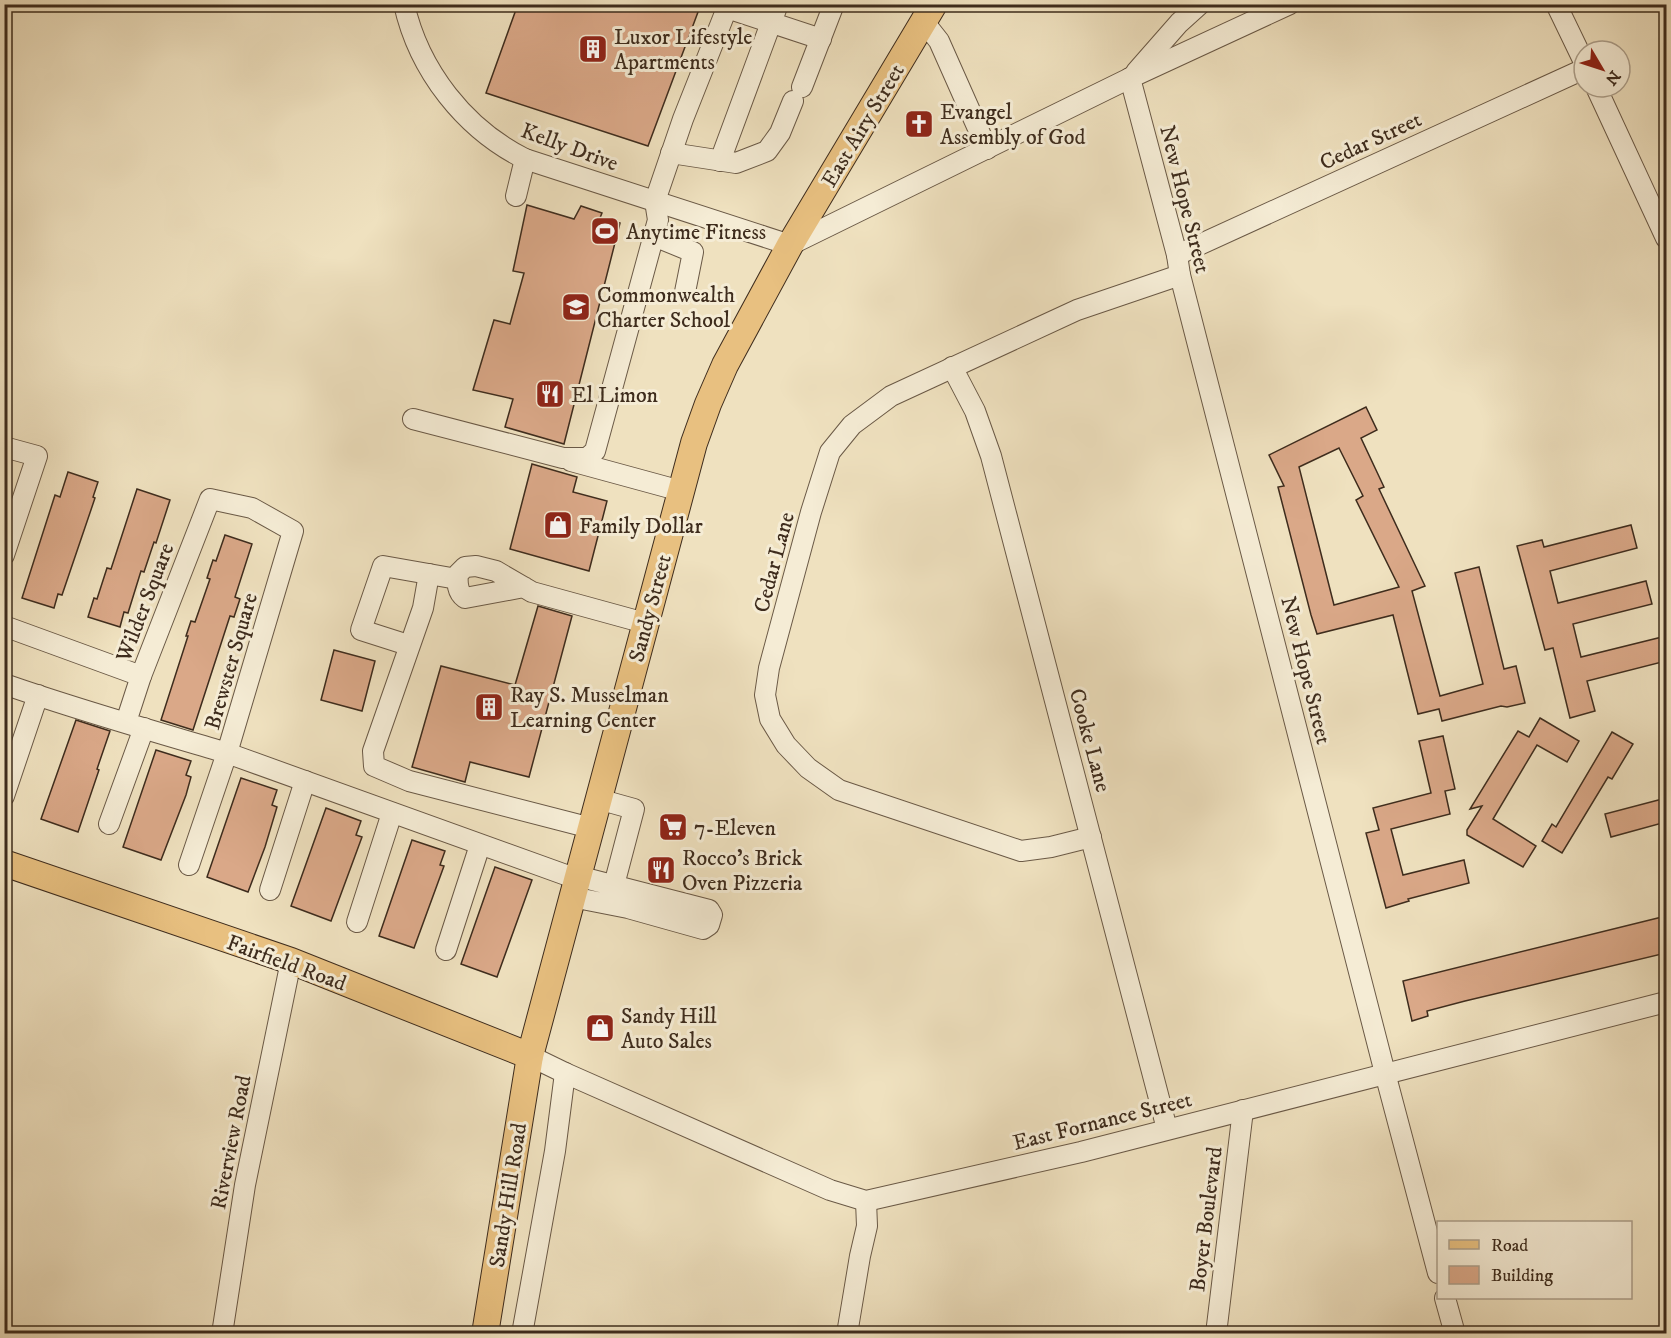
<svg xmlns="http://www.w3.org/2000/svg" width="1671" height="1338" font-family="'IM FELL DW Pica',serif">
<rect width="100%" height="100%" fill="#efe1bf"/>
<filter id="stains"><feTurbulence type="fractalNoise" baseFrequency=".00333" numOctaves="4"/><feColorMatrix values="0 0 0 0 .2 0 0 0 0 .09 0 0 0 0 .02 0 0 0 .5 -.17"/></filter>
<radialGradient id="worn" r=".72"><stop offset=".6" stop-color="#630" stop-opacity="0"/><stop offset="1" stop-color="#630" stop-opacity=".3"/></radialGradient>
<!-- building -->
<g fill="#daa888" stroke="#3e2c1d" stroke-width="1.5" fill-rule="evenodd">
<polygon points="518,4 701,4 648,146 486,93"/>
<polygon points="527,205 574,219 581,206 602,213 600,218 620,223 564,444 505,427 513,399 473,390 494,320 510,324 524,273 513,271"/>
<path d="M1366,407l11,23 -16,8 23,49 -5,2 46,97 -13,5 28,105 43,-12 -28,-111 24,-6 25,102 12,-3 9,37 -18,4 -6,-1 -59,15 -3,-12 -21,5 -25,-99 -76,19 -6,-19 -33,-128 6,-1 -15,-31zM1339,448l24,48 -7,4 43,87 -65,18 -35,-138z"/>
<polygon points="532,464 577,477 573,492 607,501 589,571 510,549"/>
<polygon points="68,472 98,482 93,497 95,498 62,595 58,594 54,608 22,598 55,495 60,497"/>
<polygon points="137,489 170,500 156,543 154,542 144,572 141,571 128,613 124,612 120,627 88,617 94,598 97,599 107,568 111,569"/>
<polygon points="1631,525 1637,548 1550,571 1558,603 1646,581 1652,604 1573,624 1581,657 1666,636 1666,661 1587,681 1595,711 1570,718 1553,648 1545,650 1517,546 1542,540 1544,547"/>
<polygon points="225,535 252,544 235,597 240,599 234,617 230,616 193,730 161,720 188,636 186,636 191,621 195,622 210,579 207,578 213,560 216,561"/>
<polygon points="538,606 572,616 529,777 470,762 465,782 412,767 441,666 515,685"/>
<polygon points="334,650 375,661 362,711 321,700"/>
<polygon points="1540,718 1579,741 1567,762 1537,745 1493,819 1536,846 1523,867 1467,835 1467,830 1482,806 1470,809 1518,731 1529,737"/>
<polygon points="76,720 110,731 97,769 99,770 78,832 41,819"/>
<polygon points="1612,732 1633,744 1612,779 1608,777 1562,853 1542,841 1552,824 1556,827"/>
<polygon points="1443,736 1455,789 1445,791 1450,814 1391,829 1403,875 1464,860 1469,883 1408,899 1409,901 1386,908 1366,833 1379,830 1373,808 1431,793 1419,741"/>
<polygon points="156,750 191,761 186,775 191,777 186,795 161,860 123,847"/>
<polygon points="241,778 277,790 272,805 277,807 265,847 248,892 207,877"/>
<polygon points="1666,798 1666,822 1611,837 1605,814"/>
<polygon points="326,808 361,821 356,835 362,837 331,921 291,906"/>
<polygon points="412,840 445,851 440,865 444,866 414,948 379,936"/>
<polygon points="495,867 532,880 497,977 461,964"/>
<polygon points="1666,916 1666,953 1465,1001 1427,1011 1428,1016 1412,1021 1403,981"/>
</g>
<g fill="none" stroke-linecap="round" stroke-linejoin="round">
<!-- minor casing -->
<g stroke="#6a5946" stroke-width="22">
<g id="minor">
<path d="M404,4c15,67 61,125 121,155l265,86 340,-167 160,-74"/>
<polyline points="1556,4 1584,62"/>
<polyline points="924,22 939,41 987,149"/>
<polyline points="1136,72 1179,23 1200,4"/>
<polyline points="1130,78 1177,255 1180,275 1385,1073 1438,1273"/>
<polyline points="802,87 834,4"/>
<polyline points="1596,87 1666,238"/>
<polyline points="671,153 736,163 767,151 780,133 793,101"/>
<polyline points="720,161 778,4"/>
<polyline points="516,196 525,159"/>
<polyline points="654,236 693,252 685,292"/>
<polyline points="1177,255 1584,69"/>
<polyline points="952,367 975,411 991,456 1167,1129"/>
<polyline points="413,419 563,458 587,458 595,451 658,220 655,201 683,119 727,8 821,39"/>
<polyline points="4,447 37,456 4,555"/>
<polyline points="571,461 681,491"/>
<polyline points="429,574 423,608 373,751 374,766 409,781 591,828"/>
<path d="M524,587l-59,11c-8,-6 -8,-15 -7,-24l7,-7 11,-1 20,5 36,21 113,31"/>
<polyline points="4,626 141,676"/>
<polyline points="408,645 361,630 383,566 457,579"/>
<path d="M4,684c74,26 149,47 223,69l66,-222 -41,-23 -42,-9 -69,177 -15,46"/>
<polyline points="4,796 38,695"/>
<polyline points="598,799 634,809 614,885"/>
<polyline points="109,824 144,728"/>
<polyline points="1091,837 1051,847 1021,851 839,790 808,768 786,745 770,719 765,695 769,668 811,512 830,452 852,425 891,396 1077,310 1180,275"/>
<polyline points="189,865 227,753 577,879"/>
<polyline points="270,890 305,781"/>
<polyline points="572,897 628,908 703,929 709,925 712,915 709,910 577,876"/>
<polyline points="357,922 392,813"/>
<polyline points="446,950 480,845"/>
<polyline points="530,1056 565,1073 830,1190 866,1201 1081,1152 1666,1002"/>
<polyline points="1445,1298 1455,1334"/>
<polyline points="222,1334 245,1185 291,961"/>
<polyline points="522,1334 555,1151 565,1073"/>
<polyline points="847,1334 860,1256 867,1226 866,1201"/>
<polyline points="1216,1334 1243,1110"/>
</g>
</g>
<!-- major casing -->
<g stroke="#3e2c1d" stroke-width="28">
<g id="major">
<polyline points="4,863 291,961 530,1056"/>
<polyline points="485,1334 530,1056 694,443 708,404 725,365 790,245 934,4"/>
</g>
</g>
<!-- minor -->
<use href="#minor" stroke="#f5ecd5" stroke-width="20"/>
<!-- major -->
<use href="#major" stroke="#e8c080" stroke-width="26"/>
</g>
<!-- icons -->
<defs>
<g id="building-square" transform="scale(1.5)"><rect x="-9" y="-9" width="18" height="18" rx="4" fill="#8f2418" stroke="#f5ecd5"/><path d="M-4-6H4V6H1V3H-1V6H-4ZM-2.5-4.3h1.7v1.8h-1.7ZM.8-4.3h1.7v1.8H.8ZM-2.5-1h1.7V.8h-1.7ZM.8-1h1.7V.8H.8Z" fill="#fff"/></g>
<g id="church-square" transform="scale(1.5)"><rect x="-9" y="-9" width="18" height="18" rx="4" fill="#8f2418" stroke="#f5ecd5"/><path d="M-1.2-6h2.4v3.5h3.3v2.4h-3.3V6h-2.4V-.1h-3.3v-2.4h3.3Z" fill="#fff"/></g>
<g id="stadium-square" transform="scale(1.5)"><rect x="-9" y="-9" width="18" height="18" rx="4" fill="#8f2418" stroke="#f5ecd5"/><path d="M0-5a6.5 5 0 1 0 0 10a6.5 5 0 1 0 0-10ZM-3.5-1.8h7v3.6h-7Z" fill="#fff"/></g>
<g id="school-square" transform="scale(1.5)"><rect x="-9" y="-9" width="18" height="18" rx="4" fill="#8f2418" stroke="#f5ecd5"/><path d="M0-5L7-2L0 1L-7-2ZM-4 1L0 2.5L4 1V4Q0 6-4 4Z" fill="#fff"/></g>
<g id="restaurant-square" transform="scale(1.5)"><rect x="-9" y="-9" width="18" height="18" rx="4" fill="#8f2418" stroke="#f5ecd5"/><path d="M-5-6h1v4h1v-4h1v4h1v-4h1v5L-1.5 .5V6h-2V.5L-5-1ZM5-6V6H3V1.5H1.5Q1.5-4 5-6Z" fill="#fff"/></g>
<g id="shop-square" transform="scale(1.5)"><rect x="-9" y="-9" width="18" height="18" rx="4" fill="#8f2418" stroke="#f5ecd5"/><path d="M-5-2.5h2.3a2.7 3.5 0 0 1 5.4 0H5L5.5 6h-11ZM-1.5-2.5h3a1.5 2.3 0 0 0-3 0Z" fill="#fff"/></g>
<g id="supermarket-square" transform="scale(1.5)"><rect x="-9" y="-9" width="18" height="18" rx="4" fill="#8f2418" stroke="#f5ecd5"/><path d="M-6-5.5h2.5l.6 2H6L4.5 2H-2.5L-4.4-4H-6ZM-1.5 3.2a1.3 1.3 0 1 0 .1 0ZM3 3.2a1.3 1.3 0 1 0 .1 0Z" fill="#fff"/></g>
</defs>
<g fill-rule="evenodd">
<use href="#building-square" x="593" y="49"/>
<use href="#church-square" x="919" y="124"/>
<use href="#stadium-square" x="605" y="231"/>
<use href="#school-square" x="576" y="307"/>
<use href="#restaurant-square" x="550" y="394"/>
<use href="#shop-square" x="558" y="525"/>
<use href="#building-square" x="489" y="707"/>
<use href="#supermarket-square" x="673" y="827"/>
<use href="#restaurant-square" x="661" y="870"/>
<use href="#shop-square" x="600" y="1028"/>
</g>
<g text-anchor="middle" stroke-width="6" stroke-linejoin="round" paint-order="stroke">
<!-- poi labels -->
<g font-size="22" fill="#3e2c1d" stroke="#f5ecd5" text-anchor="start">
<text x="614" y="44">Luxor Lifestyle<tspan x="614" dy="25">Apartments</tspan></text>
<text x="940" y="119">Evangel<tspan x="940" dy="25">Assembly of God</tspan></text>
<text x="626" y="239">Anytime Fitness</text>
<text x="597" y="302">Commonwealth<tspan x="597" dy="25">Charter School</tspan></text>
<text x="571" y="402">El Limon</text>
<text x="579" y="533">Family Dollar</text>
<text x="510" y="702">Ray S. Musselman<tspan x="510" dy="25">Learning Center</tspan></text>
<text x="694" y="835">7-Eleven</text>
<text x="682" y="865">Rocco's Brick<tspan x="682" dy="25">Oven Pizzeria</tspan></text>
<text x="621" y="1023">Sandy Hill<tspan x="621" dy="25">Auto Sales</tspan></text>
</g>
<!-- street labels -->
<g font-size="22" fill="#3e2c1d" stroke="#f5ecd5">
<text transform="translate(862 125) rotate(-59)" y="8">East Airy Street</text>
<text transform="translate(1370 140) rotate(-25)" y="8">Cedar Street</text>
<text transform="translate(570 146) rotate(20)" y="8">Kelly Drive</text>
<text transform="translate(1186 199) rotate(76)" y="8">New Hope Street</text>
<text transform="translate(773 562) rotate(-75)" y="8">Cedar Lane</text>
<text transform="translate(144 602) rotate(-69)" y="8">Wilder Square</text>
<text transform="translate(649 608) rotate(-75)" y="8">Sandy Street</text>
<text transform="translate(230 661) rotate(-74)" y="8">Brewster Square</text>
<text transform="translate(1307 670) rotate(76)" y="8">New Hope Street</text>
<text transform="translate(1091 740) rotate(75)" y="8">Cooke Lane</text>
<text transform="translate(287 962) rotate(20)" y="8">Fairfield Road</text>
<text transform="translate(1102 1120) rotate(-14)" y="8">East Fornance Street</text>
<text transform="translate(230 1142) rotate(-79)" y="8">Riverview Road</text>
<text transform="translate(507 1195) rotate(-81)" y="8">Sandy Hill Road</text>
<text transform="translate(1205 1219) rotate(-83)" y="8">Boyer Boulevard</text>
</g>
</g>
<!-- margin -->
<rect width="1671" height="1338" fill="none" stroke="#efe1bf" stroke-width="24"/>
<rect x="6" y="6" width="1659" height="1326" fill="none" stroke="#3e2c1d" stroke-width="3"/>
<rect x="12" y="12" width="1647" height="1314" fill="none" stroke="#3e2c1d" stroke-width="1.5"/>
<!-- legend -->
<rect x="1437" y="1221" width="195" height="78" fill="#f5ecd5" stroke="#ac9f8b" stroke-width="1.5"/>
<rect x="1449" y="1240" width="30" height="9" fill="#e8c080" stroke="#ac9f8b" stroke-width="1.5"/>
<text x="1491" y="1251" font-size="18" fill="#3e2c1d">Road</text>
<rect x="1449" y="1266" width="30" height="18" fill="#daa888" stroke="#ac9f8b" stroke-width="1.5"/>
<text x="1491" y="1281" font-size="18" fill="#3e2c1d">Building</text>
<!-- north arrow -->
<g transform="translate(1602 69) rotate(129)"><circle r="28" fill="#f5ecd5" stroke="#ac9f8b" stroke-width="1.5"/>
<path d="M0-4.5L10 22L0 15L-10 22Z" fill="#8f2418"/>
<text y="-9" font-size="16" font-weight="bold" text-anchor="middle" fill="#3e2c1d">N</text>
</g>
<rect width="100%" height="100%" filter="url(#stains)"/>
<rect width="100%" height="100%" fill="url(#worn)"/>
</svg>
